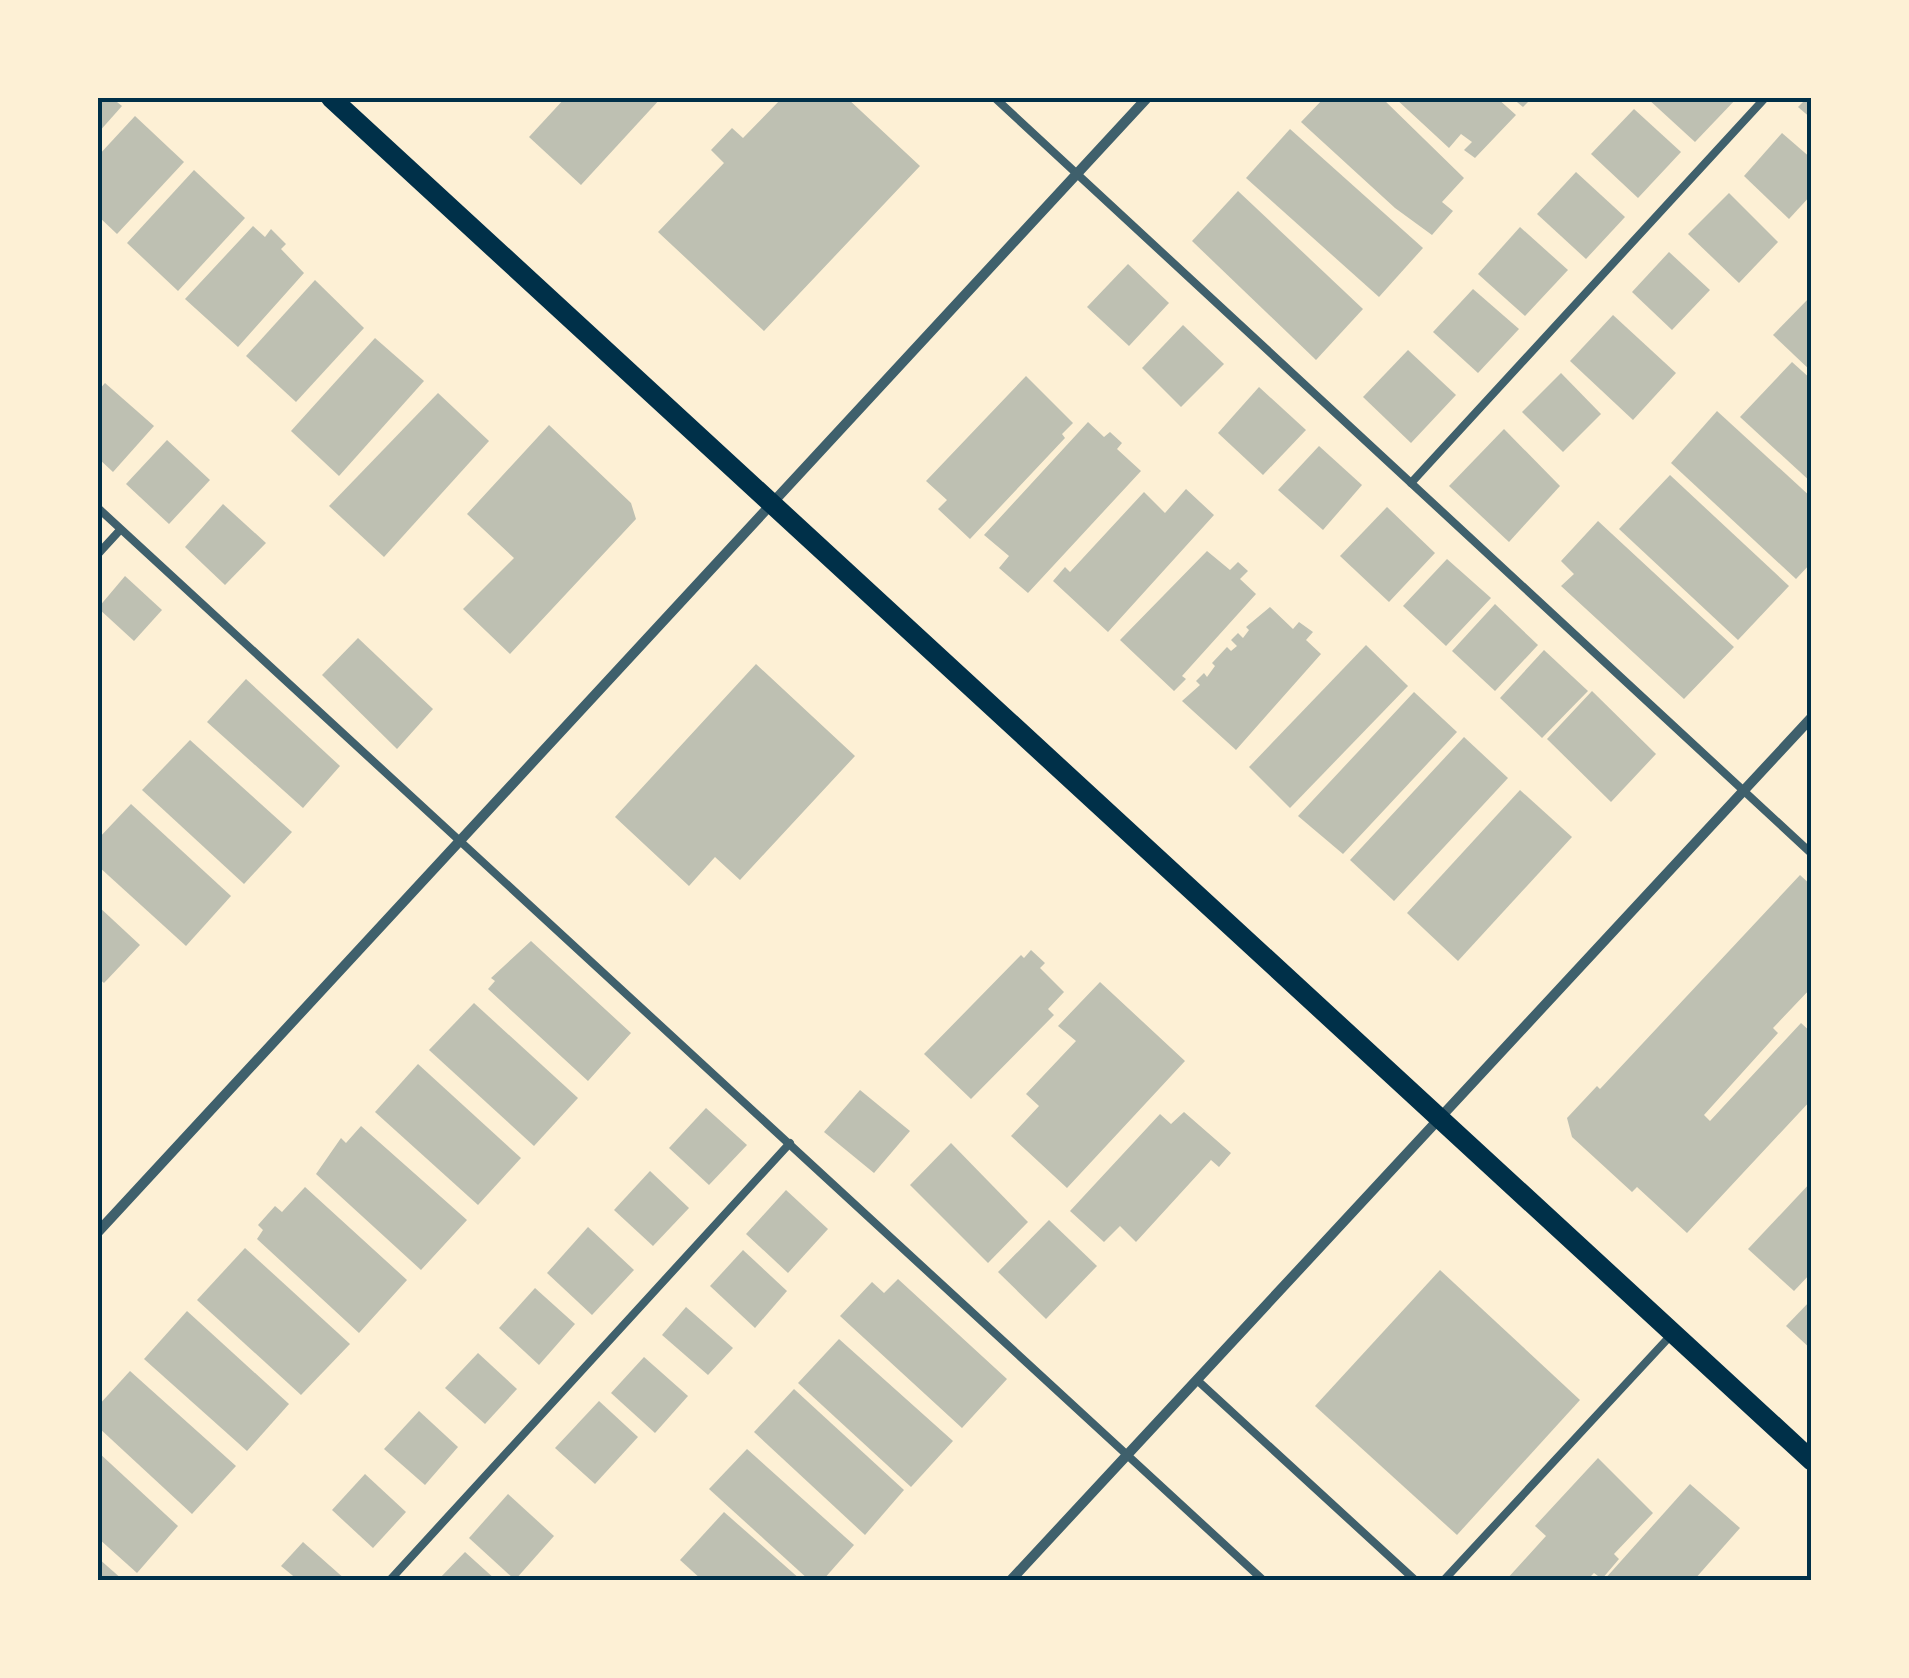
<svg xmlns="http://www.w3.org/2000/svg" width="1909" height="1678" font-family="Ubuntu,sans-serif">
<rect width="100%" height="100%" fill="#fdf0d5"/>
<!-- building -->
<g fill="#bec0b2">
<polygon points="98,98 112,98 122,106 98,133"/>
<polygon points="565,98 661,98 581,185 529,137"/>
<polygon points="782,98 847,98 920,166 764,331 658,232 724,163 711,150 732,128 743,138"/>
<polygon points="1324,98 1382,98 1464,178 1442,202 1453,211 1432,235 1395,208 1301,122"/>
<polygon points="1395,98 1497,98 1516,115 1475,158 1464,150 1472,142 1461,134 1449,148"/>
<polygon points="1512,98 1532,98 1523,107"/>
<polygon points="1647,98 1737,98 1695,142"/>
<polygon points="1807,98 1812,98 1812,119 1798,107"/>
<polygon points="1634,109 1681,152 1638,198 1591,154"/>
<polygon points="135,116 184,162 117,234 98,216 98,156"/>
<polygon points="1290,129 1423,248 1379,297 1246,178"/>
<polygon points="1782,133 1812,159 1812,194 1789,219 1744,176"/>
<polygon points="194,170 245,218 178,291 127,243"/>
<polygon points="1576,172 1625,217 1586,259 1537,214"/>
<polygon points="1238,191 1363,309 1316,360 1192,241"/>
<polygon points="1729,193 1778,242 1739,283 1688,234"/>
<polygon points="253,226 265,237 271,229 286,244 281,249 304,273 238,347 185,299"/>
<polygon points="1520,227 1568,270 1525,316 1478,274"/>
<polygon points="1669,252 1710,290 1672,330 1632,292"/>
<polygon points="1128,264 1169,303 1129,346 1087,307"/>
<polygon points="315,280 364,328 296,402 246,356"/>
<polygon points="1473,289 1519,329 1478,373 1433,332"/>
<polygon points="1812,295 1812,372 1773,335"/>
<polygon points="1613,315 1676,373 1633,420 1570,361"/>
<polygon points="1183,325 1224,364 1181,407 1142,368"/>
<polygon points="375,338 424,381 339,476 291,431"/>
<polygon points="1408,350 1456,395 1411,443 1363,397"/>
<polygon points="1792,362 1812,380 1812,483 1740,417"/>
<polygon points="1561,373 1601,414 1563,452 1522,412"/>
<polygon points="1026,376 1073,423 1062,434 1065,438 970,539 938,509 947,500 926,481"/>
<polygon points="105,383 154,426 113,472 98,458 98,391"/>
<polygon points="1259,387 1306,430 1263,475 1218,433"/>
<polygon points="438,393 489,441 384,557 329,506"/>
<polygon points="1717,411 1812,498 1812,562 1796,579 1671,463"/>
<polygon points="1088,422 1104,437 1110,432 1122,443 1117,449 1141,471 1028,593 999,568 1009,556 984,535"/>
<polygon points="549,425 631,503 636,519 510,654 463,609 514,558 467,514"/>
<polygon points="1504,429 1560,486 1509,542 1449,486"/>
<polygon points="167,440 210,480 169,524 126,484"/>
<polygon points="1319,446 1362,485 1323,530 1278,490"/>
<polygon points="1670,475 1789,586 1738,640 1619,529"/>
<polygon points="1186,489 1214,515 1108,632 1053,581 1065,567 1070,572 1144,492 1165,513"/>
<polygon points="223,504 266,543 225,585 185,547"/>
<polygon points="1387,507 1435,553 1389,602 1340,556"/>
<polygon points="1598,521 1734,647 1684,699 1561,586 1574,574 1561,561"/>
<polygon points="1207,551 1230,570 1238,562 1248,571 1240,579 1256,594 1182,676 1186,679 1174,691 1120,640"/>
<polygon points="1447,559 1491,598 1446,646 1403,606"/>
<polygon points="125,576 162,610 134,641 98,608"/>
<polygon points="1495,604 1538,645 1495,691 1452,651"/>
<polygon points="1270,607 1293,629 1299,622 1313,632 1306,640 1321,654 1236,750 1182,701 1200,685 1196,681 1204,673 1207,677 1215,666 1212,663 1227,647 1231,651 1237,646 1231,640 1238,633 1243,638 1249,630 1246,627"/>
<polygon points="358,638 433,709 397,749 322,675"/>
<polygon points="1366,645 1408,686 1290,808 1249,767"/>
<polygon points="1544,650 1588,691 1542,738 1500,698"/>
<polygon points="756,664 855,756 740,880 715,857 689,886 615,817"/>
<polygon points="246,679 340,766 303,808 207,722"/>
<polygon points="1592,691 1656,754 1611,802 1547,739"/>
<polygon points="1414,692 1457,732 1343,854 1298,816"/>
<polygon points="1464,737 1508,778 1394,901 1350,860"/>
<polygon points="190,740 292,832 244,884 142,790"/>
<polygon points="1520,790 1572,837 1458,961 1407,913"/>
<polygon points="131,804 231,896 186,946 98,866 98,839"/>
<polygon points="1800,875 1812,886 1812,987 1773,1028 1778,1033 1704,1115 1710,1121 1801,1023 1812,1033 1812,1099 1687,1233 1637,1187 1632,1192 1572,1137 1567,1118 1597,1086 1600,1089"/>
<polygon points="98,906 140,945 104,983 98,978"/>
<polygon points="531,941 631,1033 588,1081 488,989 495,981 491,978"/>
<polygon points="1031,950 1045,963 1040,968 1064,992 1048,1009 1054,1015 971,1099 924,1054 1021,955 1024,958"/>
<polygon points="1100,982 1185,1061 1067,1188 1011,1136 1039,1106 1026,1094 1076,1041 1058,1026"/>
<polygon points="474,1003 578,1098 534,1146 429,1050"/>
<polygon points="418,1064 521,1158 478,1205 375,1112"/>
<polygon points="860,1090 910,1131 874,1173 824,1132"/>
<polygon points="706,1108 747,1145 709,1185 669,1148"/>
<polygon points="1184,1112 1231,1153 1219,1167 1211,1160 1136,1242 1120,1226 1104,1242 1070,1211 1160,1114 1171,1124"/>
<polygon points="361,1126 467,1220 421,1270 316,1174 341,1138 346,1143"/>
<polygon points="951,1143 1028,1222 988,1263 910,1185"/>
<polygon points="650,1171 689,1208 653,1246 614,1210"/>
<polygon points="1812,1181 1812,1272 1794,1291 1748,1249"/>
<polygon points="305,1187 407,1280 359,1333 257,1239 263,1230 258,1225 275,1206 282,1212"/>
<polygon points="786,1190 828,1229 788,1273 746,1234"/>
<polygon points="1049,1220 1097,1266 1046,1319 998,1272"/>
<polygon points="588,1227 634,1270 592,1315 547,1273"/>
<polygon points="245,1248 350,1344 301,1395 197,1300"/>
<polygon points="743,1250 787,1291 755,1328 710,1286"/>
<polygon points="1440,1270 1580,1400 1457,1535 1315,1406"/>
<polygon points="898,1279 1007,1379 962,1428 840,1316 872,1282 884,1293"/>
<polygon points="535,1288 575,1324 539,1365 499,1328"/>
<polygon points="1812,1299 1812,1350 1786,1326"/>
<polygon points="686,1307 733,1348 708,1375 662,1335"/>
<polygon points="187,1311 289,1404 247,1451 144,1359"/>
<polygon points="839,1339 953,1441 911,1487 798,1383"/>
<polygon points="478,1353 517,1389 485,1424 445,1388"/>
<polygon points="644,1357 688,1396 655,1433 611,1393"/>
<polygon points="130,1371 236,1466 192,1514 98,1427 98,1406"/>
<polygon points="794,1389 904,1490 865,1535 754,1432"/>
<polygon points="599,1401 638,1437 595,1484 555,1448"/>
<polygon points="419,1411 458,1447 425,1485 384,1449"/>
<polygon points="747,1449 854,1545 823,1580 809,1580 709,1489"/>
<polygon points="98,1452 178,1526 137,1573 98,1538"/>
<polygon points="1598,1458 1653,1513 1614,1554 1619,1559 1602,1579 1594,1573 1587,1580 1506,1580 1546,1536 1535,1526"/>
<polygon points="365,1474 406,1512 373,1548 332,1510"/>
<polygon points="1690,1484 1740,1528 1694,1580 1604,1580"/>
<polygon points="508,1494 554,1536 515,1580 469,1538"/>
<polygon points="724,1512 801,1580 702,1580 680,1560"/>
<polygon points="303,1542 346,1580 298,1580 281,1566"/>
<polygon points="465,1552 496,1580 438,1580"/>
<polygon points="98,1558 123,1580 98,1580"/>
</g>
<g fill="none" stroke-linecap="round" stroke-linejoin="round">
<!-- service -->
<g stroke="#3f606c" stroke-width="8">
<polyline points="995,98 1812,854"/>
<polyline points="1411,483 1765,98"/>
<polyline points="98,508 1263,1580"/>
<polyline points="98,554 120,530"/>
<polyline points="1197,1380 1415,1580"/>
<polyline points="390,1580 790,1143"/>
<polyline points="1444,1580 1673,1333"/>
</g>
<!-- minor -->
<g stroke="#3f606c" stroke-width="10">
<polyline points="98,1232 1147,98"/>
<polyline points="1011,1580 1812,717"/>
</g>
<!-- secondary -->
<polyline stroke="#003049" stroke-width="20" points="331,98 1812,1461"/>
</g>
<!-- border -->
<rect width="1909" height="1678" fill="none" stroke="#fdf0d5" stroke-width="200"/>
<rect x="100" y="100" width="1709" height="1478" fill="none" stroke="#003049" stroke-width="4"/>
</svg>
